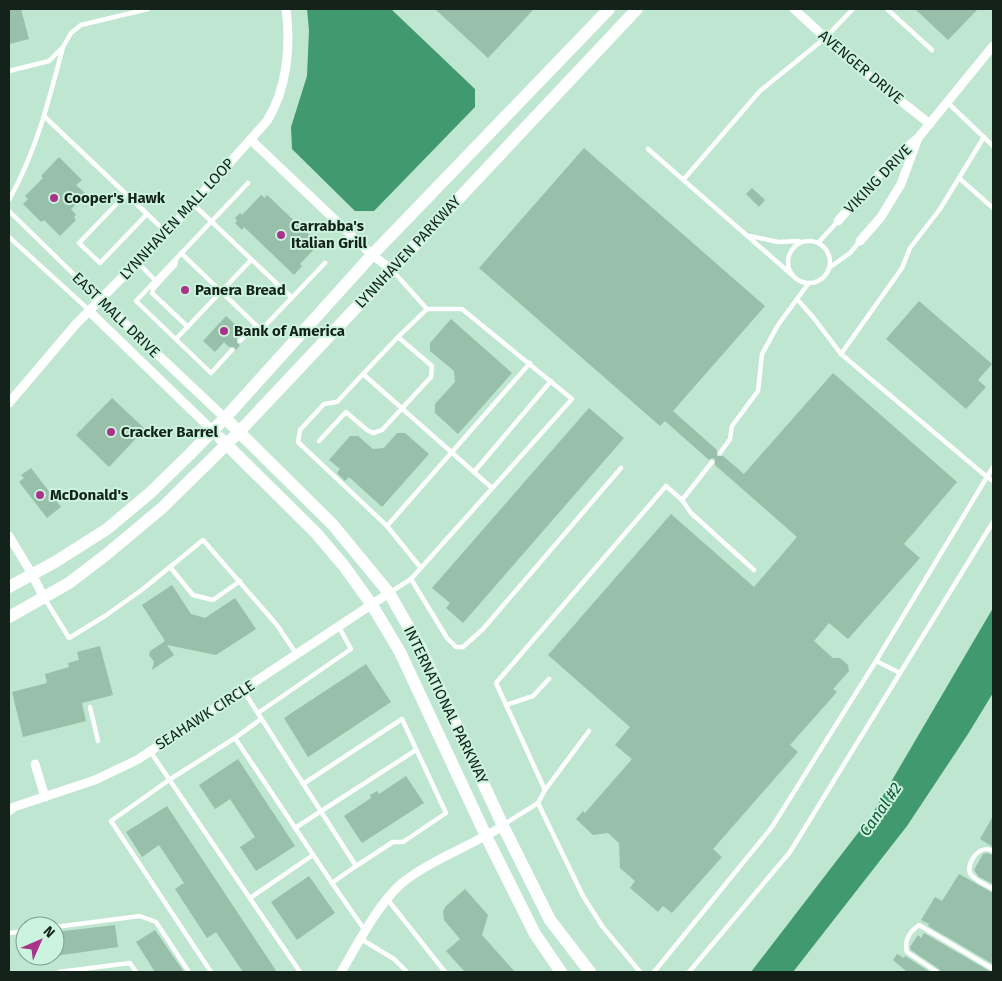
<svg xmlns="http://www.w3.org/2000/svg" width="1002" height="981" font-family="'Fira Sans',sans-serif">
<rect width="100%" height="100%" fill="#bee6d0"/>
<!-- water -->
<g fill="#41996f">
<polygon points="307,9 391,9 475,89 475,107 374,211 355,211 292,149 291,127 307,76 309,30"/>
<polygon points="993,608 993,693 968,734 907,826 793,972 751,972 871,816"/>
</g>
<!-- building -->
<g fill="#98bfa9">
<polygon points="9,9 21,9 29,39 9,44"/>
<polygon points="435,9 534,9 488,58"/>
<polygon points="915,9 978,9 948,40"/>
<polygon points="584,148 765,306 673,411 717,450 717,456 723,456 744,474 833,373 957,482 904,544 920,558 848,639 829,623 814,641 833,658 840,658 848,665 849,671 833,689 837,692 790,745 798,752 713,849 722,857 672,913 663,906 658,912 630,888 635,881 620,868 619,843 608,833 593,835 576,819 583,811 585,813 632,759 615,745 630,727 548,655 671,514 754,587 797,537 715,465 715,459 712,458 709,460 665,421 660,426 479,268"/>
<polygon points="59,157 82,180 76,185 86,194 71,209 76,215 74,217 76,220 60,236 44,220 41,222 23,204 28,199 25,196 43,178 41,176"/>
<polygon points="752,188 765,200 759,207 746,194"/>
<polygon points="261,195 265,198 267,195 319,244 300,264 302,266 294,275 244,227 242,230 235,223 237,221 235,218 240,213 242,215"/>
<polygon points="919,301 992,364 978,380 986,387 966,409 886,339"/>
<polygon points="226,316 239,328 233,335 237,338 237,343 240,345 236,350 234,347 229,347 224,342 215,352 203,341"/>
<polygon points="451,319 512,373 458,434 435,413 435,404 455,382 454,371 430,351 430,343"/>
<polygon points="112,398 145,429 109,467 76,435"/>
<polygon points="589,408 624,438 463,623 446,608 450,603 432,588"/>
<polygon points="397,433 405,433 429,454 382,507 349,477 345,481 337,473 340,469 329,460 350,436 358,436 373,449 384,448"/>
<polygon points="31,468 61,507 47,518 19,482 24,478 21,475"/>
<polygon points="172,585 191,614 205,618 235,598 256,629 216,655 167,645 174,655 152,670 154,662 149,655 150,651 165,641 142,605"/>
<polygon points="100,646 113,695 82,703 86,721 23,737 12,692 47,683 45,674 69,667 68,663 79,660 77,652"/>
<polygon points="366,664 391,702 308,757 284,718"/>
<polygon points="238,759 295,846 256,871 240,847 255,837 230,799 215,809 199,785"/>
<polygon points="406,776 424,803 362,843 344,816 371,798 370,795 377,791 379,794"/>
<polygon points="167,806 263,951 277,972 243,972 216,932 207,938 175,889 184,883 159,845 142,857 126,832"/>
<polygon points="993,816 993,847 980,839"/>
<polygon points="987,853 993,855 993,884 979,877 974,870 983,854"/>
<polygon points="959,874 993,893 993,964 928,926 929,924 921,920 935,897 942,901"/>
<polygon points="309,876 335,913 297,940 271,902"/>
<polygon points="465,889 488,915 482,935 515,972 465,972 446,951 460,939 444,920 443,911 446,906"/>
<polygon points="115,925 118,947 55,956 55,932"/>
<polygon points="155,930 184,972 155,972 136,942"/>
<polygon points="924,933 991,972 941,972 939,969 911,950 910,947 918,935 921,938"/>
<polygon points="897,954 904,958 905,956 930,972 907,972 893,960"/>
</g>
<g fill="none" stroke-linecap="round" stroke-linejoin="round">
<!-- service -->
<g stroke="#fff" stroke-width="4.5">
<polyline points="887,9 932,50"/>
<polyline points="9,71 49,61 63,47 71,33 81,25 148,9"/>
<polyline points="947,102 993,146"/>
<polyline points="45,117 126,194 79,243 100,263 147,214 167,233"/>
<polyline points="648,149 791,274"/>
<polyline points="959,178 993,208"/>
<polyline points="684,179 760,91 825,38 853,9"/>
<polyline points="126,194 147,214"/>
<path d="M9,200c27,-48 40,-100 54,-153"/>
<polyline points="193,204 292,298"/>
<polyline points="9,211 100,300"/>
<polyline points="750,236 778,242 799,241"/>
<polyline points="9,237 89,310"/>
<circle cx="809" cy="262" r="21"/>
<polyline points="818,243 838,221"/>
<polyline points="181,253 261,330 325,263"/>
<polyline points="176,260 175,265 153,289 152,293 188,327"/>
<polyline points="137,262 155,280"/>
<polyline points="829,268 850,253 860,241"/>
<polyline points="797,299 813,317 841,354 987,477 993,481"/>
<polyline points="398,337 427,309"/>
<polyline points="176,339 251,260"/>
<polyline points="240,341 256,325"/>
<polyline points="232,350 211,373 136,301 248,183"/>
<polyline points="841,354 902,268 910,248 940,209 984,137"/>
<polyline points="319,441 346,412 367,430 373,433 382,430 431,377 432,366 398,337 363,374"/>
<polyline points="720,453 730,439 732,426 758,391 762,354 778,325 808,284"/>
<polyline points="474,472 551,381"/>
<polyline points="682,500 712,462"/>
<polyline points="387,526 298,442 300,430 324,404 337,402 363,374 492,488"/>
<polyline points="170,567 193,595 213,600 240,581"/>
<polyline points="421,568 387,526 530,363"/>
<polyline points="411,579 447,638 456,647 463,647 483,629 621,468"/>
<polyline points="389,593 411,579 572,399 462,309 427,309 392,270"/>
<polyline points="45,599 69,638 105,616 143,589 203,540 277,625 297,655"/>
<polyline points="876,661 900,673"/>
<polyline points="243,690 356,866 332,883 366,932"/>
<polyline points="506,705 533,696 549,679"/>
<polyline points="90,707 98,741"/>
<polyline points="258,713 351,649 339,627"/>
<polyline points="589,731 545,790 538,803 583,896 602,926 640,972"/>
<polyline points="235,738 261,719"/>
<polyline points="150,751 300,972"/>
<polyline points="303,784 402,719 446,813 403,842 393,842 356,866"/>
<polyline points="545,790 496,683 666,486 682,500 691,513 754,570"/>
<polyline points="503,825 538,803"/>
<polyline points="295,828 416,750"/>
<path d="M993,851c-14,-8 -27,13 -23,22 3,7 17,12 23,16"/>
<polyline points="250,898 313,855"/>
<polyline points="388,900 445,972"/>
<polyline points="55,927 140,916 156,922 189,972"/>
<polyline points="9,933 25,931"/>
<polyline points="361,939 394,959 407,972"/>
<polyline points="59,972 130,963 136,972"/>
<polyline points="211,972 111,821 169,780 235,738 332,883"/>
<polyline points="654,972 772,827 876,661 993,467"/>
<polyline points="689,972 790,852 993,522"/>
<path d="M937,972l-30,-20c-3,-11 2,-20 12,-27l74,44"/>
</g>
<!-- minor -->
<g stroke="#fff" stroke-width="9">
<polyline points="794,9 855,65 930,124"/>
<polyline points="251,140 372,255 391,269"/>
<polyline points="838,221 892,160 918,138 993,46"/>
<polyline points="860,241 881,217 901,184 918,138"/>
<polyline points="100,300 225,418"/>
<polyline points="89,311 212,430"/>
<path d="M9,403l67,-79 95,-96 96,-107c20,-32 24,-75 19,-112"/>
<polyline points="9,536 32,574 44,598"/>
<polyline points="35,764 45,797"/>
<polyline points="9,811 14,807 95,780 137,760 389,593"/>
<path d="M341,972c17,-28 36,-67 61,-89 27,-22 70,-38 101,-57"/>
</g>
<!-- secondary -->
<g stroke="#fff" stroke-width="12">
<polyline points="225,418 333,525 389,593 420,647 503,826 550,920 590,972"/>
<polyline points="220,438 316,533 344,566 372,605 400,652 486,836 535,934 561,972"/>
<polyline points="9,587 55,562 107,529 150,493 190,454 225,418 372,255 609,9"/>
<polyline points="9,617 69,583 107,554 162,508 239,432 637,9"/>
</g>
</g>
<!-- markers -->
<g fill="#a9338a" stroke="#cbf3dd" stroke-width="2">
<circle cx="54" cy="198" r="5"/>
<circle cx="281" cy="235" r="5"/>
<circle cx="185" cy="290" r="5"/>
<circle cx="224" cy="331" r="5"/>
<circle cx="111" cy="432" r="5"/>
<circle cx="40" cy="495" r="5"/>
</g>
<g text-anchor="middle" stroke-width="4" stroke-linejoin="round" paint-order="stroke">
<!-- street labels -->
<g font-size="15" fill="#13221a" stroke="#cbf3dd">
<text transform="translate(861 67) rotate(40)" y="5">AVENGER DRIVE</text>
<text transform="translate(878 179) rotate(-46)" y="5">VIKING DRIVE</text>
<text transform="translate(177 219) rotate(-47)" y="5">LYNNHAVEN MALL LOOP</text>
<text transform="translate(408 252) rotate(-47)" y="5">LYNNHAVEN PARKWAY</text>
<text transform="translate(116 315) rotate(44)" y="5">EAST MALL DRIVE</text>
<text transform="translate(446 705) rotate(64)" y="5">INTERNATIONAL PARKWAY</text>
<text transform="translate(205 715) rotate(-33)" y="5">SEAHAWK CIRCLE</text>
</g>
<!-- poi labels -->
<g font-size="15" font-weight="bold" fill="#13221a" stroke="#cbf3dd" text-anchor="start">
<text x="64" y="203">Cooper's Hawk</text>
<text x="291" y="231">Carrabba's<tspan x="291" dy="17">Italian Grill</tspan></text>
<text x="195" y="295">Panera Bread</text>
<text x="234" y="336">Bank of America</text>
<text x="121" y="437">Cracker Barrel</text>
<text x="50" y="500">McDonald's</text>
</g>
<!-- water labels -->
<g font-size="16" font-style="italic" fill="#105538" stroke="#cbf3dd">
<text transform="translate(880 809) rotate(-55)" y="6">Canal #2</text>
</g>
</g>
<!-- border -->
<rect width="1002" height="981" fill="none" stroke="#13221a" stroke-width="20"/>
<!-- north arrow -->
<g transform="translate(40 941) rotate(45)"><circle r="24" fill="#cbf3dd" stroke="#819f8f"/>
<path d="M0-4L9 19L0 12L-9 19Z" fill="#a9338a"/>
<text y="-8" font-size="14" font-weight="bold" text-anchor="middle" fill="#13221a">N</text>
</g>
</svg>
